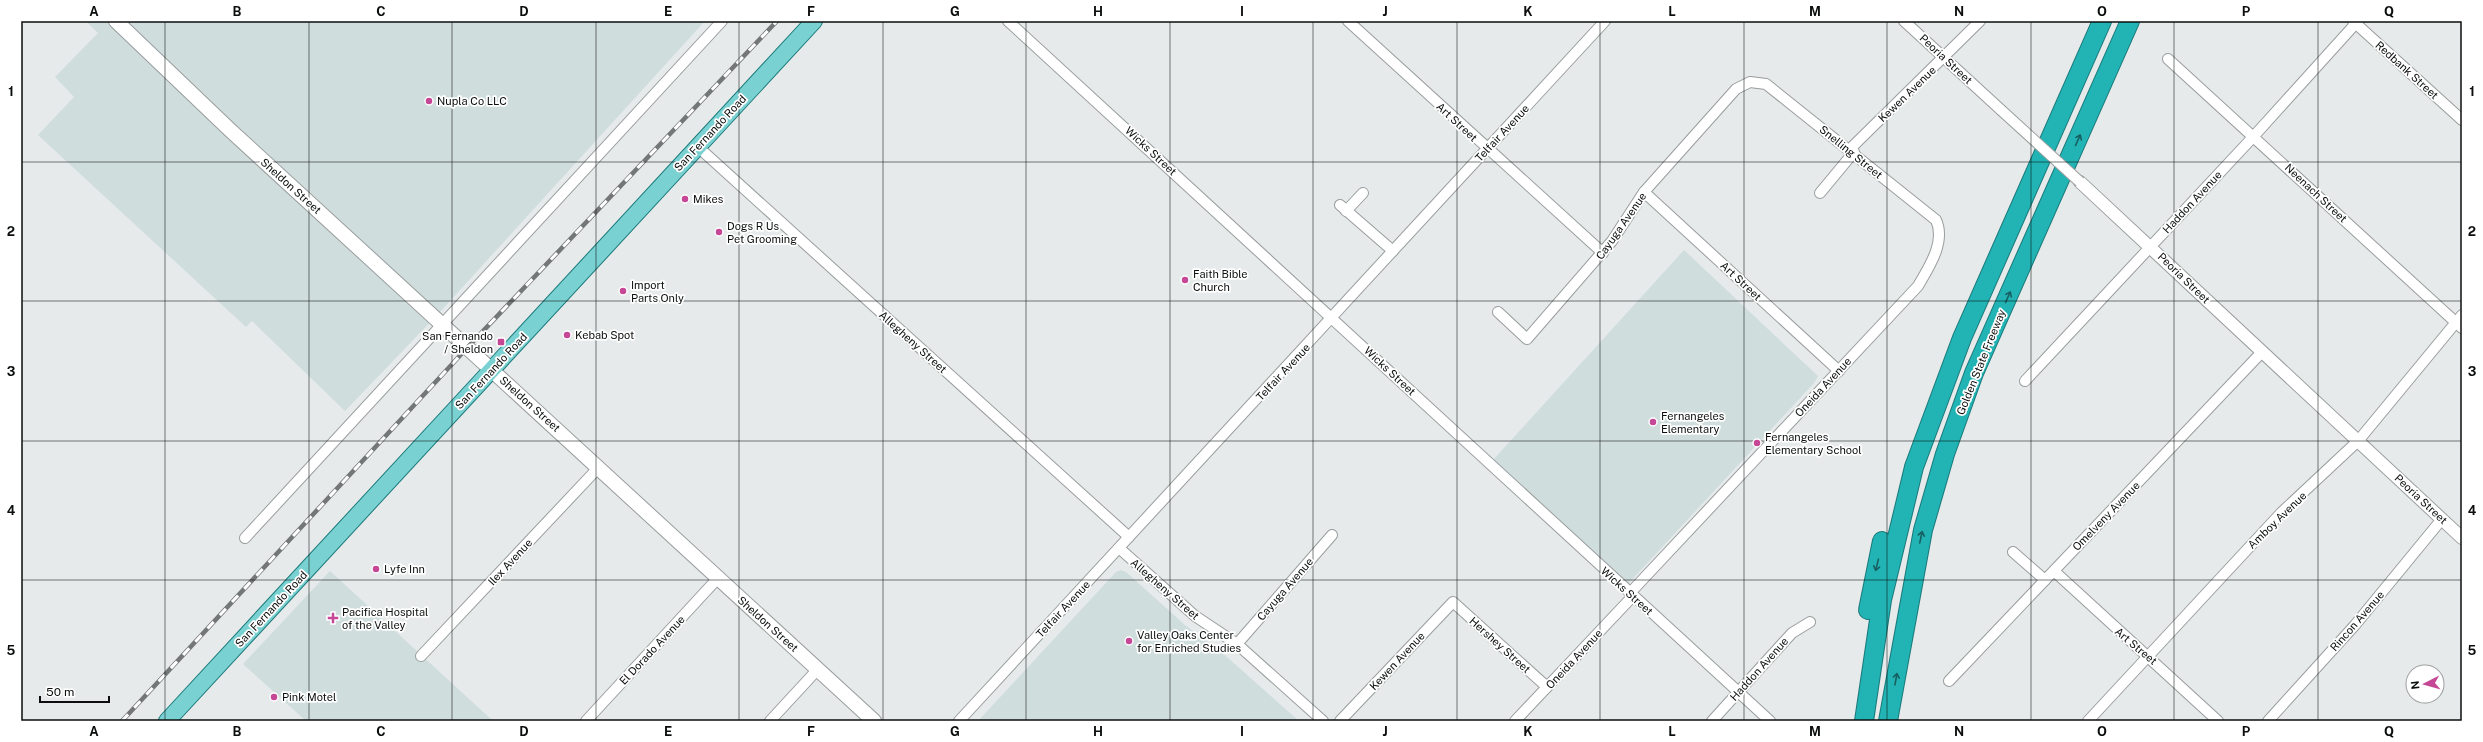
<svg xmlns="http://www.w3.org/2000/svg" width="2483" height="742" font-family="'Public Sans',sans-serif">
<rect width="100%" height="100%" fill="#e6eaea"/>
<!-- built -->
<g fill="#d0dddd">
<polygon points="86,21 705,21 440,312 345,411 252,321 246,327 38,135 74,97 55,77 98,33"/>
<polygon points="1684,250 1818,376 1814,383 1628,584 1493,460"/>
<polygon points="1121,570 1126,572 1185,625 1227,657 1299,721 978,721 1116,572"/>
<polygon points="330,571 493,721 306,721 243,664"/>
</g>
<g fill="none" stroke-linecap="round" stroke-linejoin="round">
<!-- minor casing -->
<g stroke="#999d9d" stroke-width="12">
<g id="minor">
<polyline points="1008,21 1770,721"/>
<polyline points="1348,21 1603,253"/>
<polyline points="1904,21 2001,110"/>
<polyline points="2353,21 2462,120"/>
<polyline points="2168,59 2462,328"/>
<polyline points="697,146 1129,537"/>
<polyline points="1850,149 1980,21"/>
<polyline points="1644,192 1839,371"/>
<polyline points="1820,193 1854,152"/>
<polyline points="1340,205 1393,251"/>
<polyline points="1346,211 1363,193"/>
<path d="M1498,312l29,27 85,-98 32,-49 92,-103 14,-7 16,2 170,136c10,22 -7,47 -18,66l-288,307"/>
<polyline points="2025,381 2254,136 2358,21"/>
<polyline points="245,538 722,21"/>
<polyline points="1119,548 1195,616 1237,644 1323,721"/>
<polyline points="2013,552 2045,580"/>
<polyline points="2054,571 2218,721"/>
<polyline points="1237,644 1332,535"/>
<polyline points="421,656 599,467"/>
<polyline points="1949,681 2262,352"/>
<polyline points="586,721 718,578"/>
<polyline points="770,721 818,669"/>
<polyline points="959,721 1605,21"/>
<polyline points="1340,721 1453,602 1547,687"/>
<polyline points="1515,721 1633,596"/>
<polyline points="1712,721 1792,633 1810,622"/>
<polyline points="2088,721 2281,513 2358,441 2462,315"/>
<polyline points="2268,721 2355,625 2442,519"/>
</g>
</g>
<!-- tertiary casing -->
<g stroke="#999d9d" stroke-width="14">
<polyline id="tertiary" points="2080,182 2462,538"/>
</g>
<!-- secondary casing -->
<g stroke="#999d9d" stroke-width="16">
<polyline id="secondary" points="116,21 230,130 874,721"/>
</g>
<!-- primary casing -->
<g stroke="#1a797a" stroke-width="18">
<polyline id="primary" points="167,721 814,21"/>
</g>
<!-- motorway casing -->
<g stroke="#1a797a" stroke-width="20">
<g id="motorway">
<polyline points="1868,610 1882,541"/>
<polyline points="1864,721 1882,600 1914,467 1962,338 2102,21"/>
<polyline points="1888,721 1923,530 1945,454 1974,373 2130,21"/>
</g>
</g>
<!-- minor -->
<use href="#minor" stroke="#fff" stroke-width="10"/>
<!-- tertiary -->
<use href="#tertiary" stroke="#fff" stroke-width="12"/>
<!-- secondary -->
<use href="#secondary" stroke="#fff" stroke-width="14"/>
<!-- primary -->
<use href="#primary" stroke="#7ad1d2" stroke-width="16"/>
<!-- motorway -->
<use href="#motorway" stroke="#22b3b4" stroke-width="18"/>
<!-- rail casing -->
<g stroke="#747777" stroke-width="4.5">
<polyline id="rail" points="122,721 467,348 777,21"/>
</g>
<!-- rail -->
<use href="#rail" stroke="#fff" stroke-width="3" stroke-dasharray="9" stroke-linecap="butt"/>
<!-- minor-bridge casing -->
<g stroke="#999d9d" stroke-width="12" stroke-linecap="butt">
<polyline id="minor-bridge" points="2001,110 2080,182"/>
</g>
<!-- minor-bridge -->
<use href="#minor-bridge" stroke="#fff" stroke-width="10"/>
</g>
<!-- one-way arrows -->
<defs><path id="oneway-shaft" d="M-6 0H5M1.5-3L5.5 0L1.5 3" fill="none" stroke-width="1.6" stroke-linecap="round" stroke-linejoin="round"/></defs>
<g stroke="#176061">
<use href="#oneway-shaft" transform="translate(2078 140) rotate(-66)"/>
<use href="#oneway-shaft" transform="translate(2008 297) rotate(-66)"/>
<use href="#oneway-shaft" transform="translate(1921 537) rotate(-78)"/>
<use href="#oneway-shaft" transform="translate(1877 565) rotate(104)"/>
<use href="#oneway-shaft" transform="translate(1896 679) rotate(-80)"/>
</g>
<!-- grid -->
<path fill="none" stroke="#0c0e0e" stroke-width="1" stroke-opacity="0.55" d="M165,21v700M309,21v700M452,21v700M596,21v700M739,21v700M883,21v700M1026,21v700M1170,21v700M1313,21v700M1457,21v700M1600,21v700M1744,21v700M1887,21v700M2031,21v700M2174,21v700M2318,21v700M21,162h2441M21,301h2441M21,441h2441M21,580h2441"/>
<!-- markers -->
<g fill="#c54795" stroke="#fff" stroke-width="1.5">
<circle cx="429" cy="101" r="4"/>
<circle cx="685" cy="199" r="4"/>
<circle cx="719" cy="232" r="4"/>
<circle cx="1185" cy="280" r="4"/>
<circle cx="623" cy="291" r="4"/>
<circle cx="567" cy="335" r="4"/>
<rect x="497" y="338" width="8" height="8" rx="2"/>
<circle cx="1653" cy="422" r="4"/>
<circle cx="1757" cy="443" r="4"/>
<circle cx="376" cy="569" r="4"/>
<path d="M331 612h4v4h4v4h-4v4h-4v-4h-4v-4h4z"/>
<circle cx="1129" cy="641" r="4"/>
<circle cx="274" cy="697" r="4"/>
</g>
<g text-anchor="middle" stroke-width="3.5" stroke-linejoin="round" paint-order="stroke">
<!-- street labels -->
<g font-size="11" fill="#0c0e0e" stroke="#fff">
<text transform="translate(1946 59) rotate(43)" y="4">Peoria Street</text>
<text transform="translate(2407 70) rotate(42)" y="4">Redbank Street</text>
<text transform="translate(1907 94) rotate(-44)" y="4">Kewen Avenue</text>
<text transform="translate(1457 122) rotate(43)" y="4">Art Street</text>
<text transform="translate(710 133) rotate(-47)" y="4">San Fernando Road</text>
<text transform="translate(1502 133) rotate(-47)" y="4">Telfair Avenue</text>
<text transform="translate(1151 151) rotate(43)" y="4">Wicks Street</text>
<text transform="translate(1851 152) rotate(39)" y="4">Snelling Street</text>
<text transform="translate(291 186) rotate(42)" y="4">Sheldon Street</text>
<text transform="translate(2316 193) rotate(43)" y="4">Neenach Street</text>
<text transform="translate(2192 202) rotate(-47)" y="4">Haddon Avenue</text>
<text transform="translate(1621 226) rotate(-55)" y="4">Cayuga Avenue</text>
<text transform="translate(2184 278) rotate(44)" y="4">Peoria Street</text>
<text transform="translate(1741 281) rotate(43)" y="4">Art Street</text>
<text transform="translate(913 342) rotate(42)" y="4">Allegheny Street</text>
<text transform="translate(1981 362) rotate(-68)" y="4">Golden State Freeway</text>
<text transform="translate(491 371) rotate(-47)" y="4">San Fernando Road</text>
<text transform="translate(1390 371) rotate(43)" y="4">Wicks Street</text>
<text transform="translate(1283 372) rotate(-47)" y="4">Telfair Avenue</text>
<text transform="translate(1823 387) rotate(-47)" y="4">Oneida Avenue</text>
<text transform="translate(530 404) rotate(42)" y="4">Sheldon Street</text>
<text transform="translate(2421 499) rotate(43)" y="4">Peoria Street</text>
<text transform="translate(2106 516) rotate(-46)" y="4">Omelveny Avenue</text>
<text transform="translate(2277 520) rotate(-44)" y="4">Amboy Avenue</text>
<text transform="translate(510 562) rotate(-47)" y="4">Ilex Avenue</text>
<text transform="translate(1165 589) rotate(41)" y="4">Allegheny Street</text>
<text transform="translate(1285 589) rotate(-49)" y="4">Cayuga Avenue</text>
<text transform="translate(1627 591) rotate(42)" y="4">Wicks Street</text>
<text transform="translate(271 609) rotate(-47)" y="4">San Fernando Road</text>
<text transform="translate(1063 609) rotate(-47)" y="4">Telfair Avenue</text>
<text transform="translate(2357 621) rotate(-49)" y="4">Rincon Avenue</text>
<text transform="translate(768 624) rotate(42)" y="4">Sheldon Street</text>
<text transform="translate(1500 645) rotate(42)" y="4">Hershey Street</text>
<text transform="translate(2136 646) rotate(40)" y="4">Art Street</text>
<text transform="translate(652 650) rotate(-47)" y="4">El Dorado Avenue</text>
<text transform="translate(1574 659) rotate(-47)" y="4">Oneida Avenue</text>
<text transform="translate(1397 661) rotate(-47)" y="4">Kewen Avenue</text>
<text transform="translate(1759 669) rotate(-48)" y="4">Haddon Avenue</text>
</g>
<!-- poi labels -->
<g font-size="11" fill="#0c0e0e" stroke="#fff" text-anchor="start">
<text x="437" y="105">Nupla Co LLC</text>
<text x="693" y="203">Mikes</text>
<text x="727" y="230">Dogs R Us<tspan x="727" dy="13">Pet Grooming</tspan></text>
<text x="1193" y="278">Faith Bible<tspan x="1193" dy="13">Church</tspan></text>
<text x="631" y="289">Import<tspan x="631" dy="13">Parts Only</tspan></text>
<text x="575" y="339">Kebab Spot</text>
<text x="493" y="340" text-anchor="end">San Fernando<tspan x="493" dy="13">/ Sheldon</tspan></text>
<text x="1661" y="420">Fernangeles<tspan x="1661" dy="13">Elementary</tspan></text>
<text x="1765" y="441">Fernangeles<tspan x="1765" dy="13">Elementary School</tspan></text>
<text x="384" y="573">Lyfe Inn</text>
<text x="342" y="616">Pacifica Hospital<tspan x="342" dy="13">of the Valley</tspan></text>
<text x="1137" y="639">Valley Oaks Center<tspan x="1137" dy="13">for Enriched Studies</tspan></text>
<text x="282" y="701">Pink Motel</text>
</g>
</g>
<!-- border -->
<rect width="2483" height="742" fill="none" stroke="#ffffff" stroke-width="44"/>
<!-- north arrow -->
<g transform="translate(2425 684) rotate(264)"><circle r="19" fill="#ffffff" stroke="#9e9f9f"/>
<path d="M0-3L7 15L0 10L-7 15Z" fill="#c54795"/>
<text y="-6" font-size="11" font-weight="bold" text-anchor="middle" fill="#0c0e0e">N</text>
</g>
<!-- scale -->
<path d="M40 696v6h69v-6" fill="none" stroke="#0c0e0e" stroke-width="2"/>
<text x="46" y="696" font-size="12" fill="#0c0e0e" stroke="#ffffff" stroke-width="3" paint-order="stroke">50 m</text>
<rect x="22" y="22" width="2439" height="698" fill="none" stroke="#0c0e0e" stroke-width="1.5"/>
<g font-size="13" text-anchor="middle" font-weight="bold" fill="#0c0e0e">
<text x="94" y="16">A</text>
<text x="237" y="16">B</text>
<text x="381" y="16">C</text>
<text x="524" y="16">D</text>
<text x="668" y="16">E</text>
<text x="811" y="16">F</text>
<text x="955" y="16">G</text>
<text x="1098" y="16">H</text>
<text x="1242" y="16">I</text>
<text x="1385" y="16">J</text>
<text x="1528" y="16">K</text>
<text x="1672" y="16">L</text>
<text x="1815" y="16">M</text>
<text x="1959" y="16">N</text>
<text x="2102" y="16">O</text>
<text x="2246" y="16">P</text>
<text x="2389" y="16">Q</text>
<text x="11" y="96">1</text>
<text x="2472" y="96">1</text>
<text x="11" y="236">2</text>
<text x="2472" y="236">2</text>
<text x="11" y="376">3</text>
<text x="2472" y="376">3</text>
<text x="11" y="515">4</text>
<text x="2472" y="515">4</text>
<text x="11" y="655">5</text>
<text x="2472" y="655">5</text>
<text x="94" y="736">A</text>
<text x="237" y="736">B</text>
<text x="381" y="736">C</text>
<text x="524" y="736">D</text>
<text x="668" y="736">E</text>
<text x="811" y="736">F</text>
<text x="955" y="736">G</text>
<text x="1098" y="736">H</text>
<text x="1242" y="736">I</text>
<text x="1385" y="736">J</text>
<text x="1528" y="736">K</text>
<text x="1672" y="736">L</text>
<text x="1815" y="736">M</text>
<text x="1959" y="736">N</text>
<text x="2102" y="736">O</text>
<text x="2246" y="736">P</text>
<text x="2389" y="736">Q</text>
</g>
</svg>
